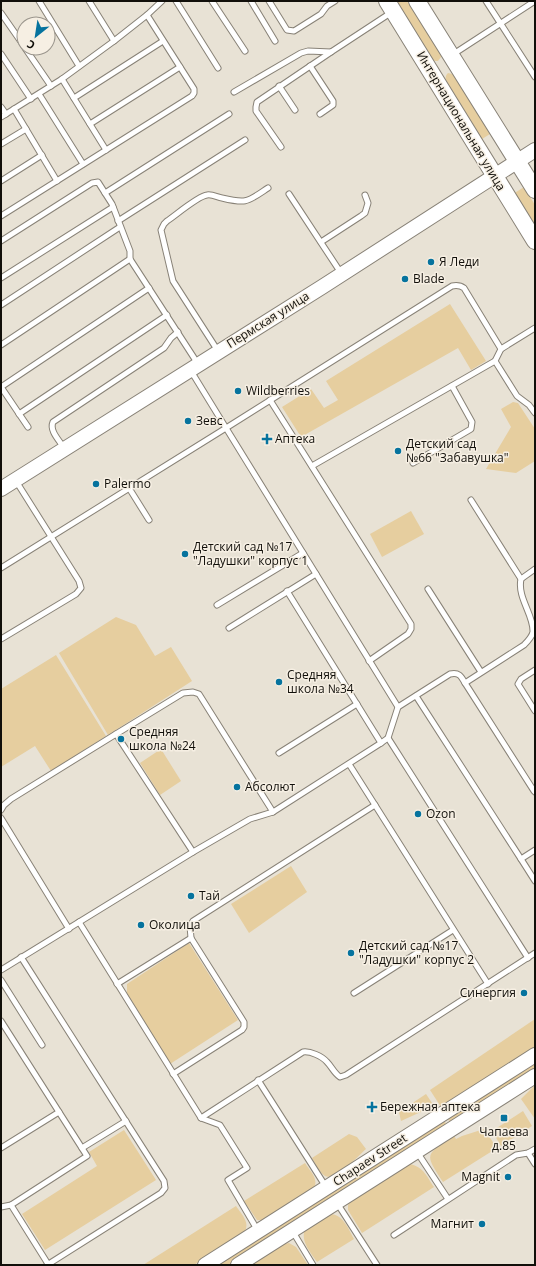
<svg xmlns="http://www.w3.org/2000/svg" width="536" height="1266" font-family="'Open Sans',sans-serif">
<rect width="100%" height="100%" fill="#e8e2d5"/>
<!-- green -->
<g fill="#e6ce9f">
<polygon points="395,1 407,1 441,54 441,57 438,61 435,61 432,60"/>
<path d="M448,73l4,1 2,1 36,59 -8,5 -36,-59c-1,-3 0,-5 2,-7z"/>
<polygon points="524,187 535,205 535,228 513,194"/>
<polygon points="450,304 486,361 471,370 458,348 301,437 282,407 311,389 324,408 338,400 326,381"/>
<polygon points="513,402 518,403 535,429 535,461 516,473 486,469 511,427 501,409"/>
<polygon points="411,511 424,534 382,557 370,534"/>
<polygon points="116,617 136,625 155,656 171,647 192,681 108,735 59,653"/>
<polygon points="56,655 106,736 51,771 35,746 1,767 1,689"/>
<polygon points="161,749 181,781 160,795 140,763"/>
<polygon points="291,866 307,892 249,933 231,904"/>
<polygon points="189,943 238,1020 170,1064 127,993 127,984"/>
<polygon points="535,1019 535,1053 441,1107 430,1090"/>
<polygon points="535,1062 535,1070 451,1123 447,1118"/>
<polygon points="535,1085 535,1119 521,1099"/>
<polygon points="426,1094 434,1106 401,1121 399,1112"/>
<polygon points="523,1111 532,1126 501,1146 492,1131"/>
<polygon points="444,1120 447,1126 228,1265 216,1265"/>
<path d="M484,1129l13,19 -54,34c-19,-29 -18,-27 11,-46l2,3 6,-3z"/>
<polygon points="124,1130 156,1180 45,1250 22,1214 97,1166 89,1152"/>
<path d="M349,1134l8,3 9,12c-8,7 -30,32 -41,27 -6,-4 -10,-13 -13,-18z"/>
<path d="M305,1163c5,8 16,18 7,27l-47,30h-8l-13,-19z"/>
<path d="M410,1164c14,3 17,13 24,23l-72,46 -14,-23v-5l3,-5 55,-34z"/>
<path d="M236,1206c6,9 15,17 8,27l-50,32h-51z"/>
<path d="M329,1214c14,0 19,14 25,25l-37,23c-6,-9 -17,-21 -12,-33z"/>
<polygon points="289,1243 296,1247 308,1265 250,1265 284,1244"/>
</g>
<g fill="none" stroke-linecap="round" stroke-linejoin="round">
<!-- lane casing -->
<g stroke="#888277" stroke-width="7">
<g id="lane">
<polyline points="39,1 79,66"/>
<polyline points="89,1 114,41"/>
<polyline points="176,1 218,68"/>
<polyline points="212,1 245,51"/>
<polyline points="251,1 275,41"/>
<polyline points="269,1 287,30 294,31 321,14 327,6 335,1"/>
<polyline points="486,1 535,77"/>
<polyline points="1,13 24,46"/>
<polyline points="25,48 51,86"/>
<polyline points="1,54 31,99"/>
<polyline points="452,55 535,1"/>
<polyline points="310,66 333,101 333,105 320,114"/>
<polyline points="62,79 106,150"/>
<polyline points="279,86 295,110"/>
<polyline points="234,92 301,53 308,51 331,52 392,12"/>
<polyline points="39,94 83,164"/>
<polyline points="74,98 163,41"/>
<polyline points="1,107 6,114 1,117"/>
<polyline points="14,109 57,181"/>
<polyline points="6,114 62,79 114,41 147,15"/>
<polyline points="90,124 180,67"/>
<polyline points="1,144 26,129"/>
<polyline points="281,147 256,111 256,107 257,102 331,52"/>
<polyline points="1,181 42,155"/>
<polyline points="105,193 229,114"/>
<polyline points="289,194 341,273"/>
<polyline points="1,216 192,96 194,93 194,89 147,15 162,1"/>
<polyline points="118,221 245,140"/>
<polyline points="1,241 92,183 98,182 112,204 130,251 130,259 198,364"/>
<polyline points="321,242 361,216 365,213 368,203 365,195"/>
<polyline points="1,278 113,207"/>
<polyline points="1,305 120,227"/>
<polyline points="535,328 501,349 495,361 517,396 529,405 535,413"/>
<polyline points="1,345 130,259"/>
<path d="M218,351l-45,-70 -12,-51 3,-6 3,-3c9,-6 31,-25 40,-26 5,-1 10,2 15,3 25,6 25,4 46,-10"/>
<path d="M191,371l35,57 226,-142c5,-1 8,-1 12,2l37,61"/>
<polyline points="1,387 149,288"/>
<polyline points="1,387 28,427"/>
<polyline points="270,400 411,624 411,629 408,634 369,661"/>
<polyline points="19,414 167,315"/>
<path d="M64,448c-4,-7 -15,-17 -11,-26l111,-74 7,-10 7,-6"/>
<polyline points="413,463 471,429 472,422 452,386"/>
<polyline points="312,466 495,361"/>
<polyline points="129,488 149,520"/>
<polyline points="471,500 521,579"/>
<polyline points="1,568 226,428 398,707"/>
<polyline points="428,589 481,672"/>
<polyline points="287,591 381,743"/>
<polyline points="217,605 303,553"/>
<polyline points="229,628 316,574"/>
<polyline points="1,639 76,594 81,588 79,581 16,481"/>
<polyline points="535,670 521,679 518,684 535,711"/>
<polyline points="465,683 534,791 535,792"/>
<polyline points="416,696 521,859 535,850"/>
<polyline points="116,734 183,693 193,692 199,694 273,812"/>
<polyline points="388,738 528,958"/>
<polyline points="279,753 357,704"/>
<polyline points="349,764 375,805"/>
<polyline points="1,810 4,805 11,799 116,734 193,852"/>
<polyline points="1,818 69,929"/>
<polyline points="521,859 535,881"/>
<path d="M79,922l122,196 102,-66c7,-1 19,4 24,10 5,5 7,11 13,15l6,-2 189,-122"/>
<polyline points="191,938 190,926 193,921 375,805 488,984"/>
<polyline points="21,957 155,1167 164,1181 165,1188 161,1193 47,1265"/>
<path d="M1,970l192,-118 57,-33 23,-7 108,-69 7,-5 10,-31 52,-33c9,-2 11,2 15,9l59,-38c4,-4 8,-8 9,-13 1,-17 -16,-34 -12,-53l14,-10"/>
<polyline points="1,980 42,1045"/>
<polyline points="117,984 191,938 244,1022 244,1027 242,1030 173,1074"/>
<polyline points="354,993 453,930"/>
<polyline points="1,1021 87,1156 11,1205 1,1207"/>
<polyline points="258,1080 326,1187"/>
<polyline points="201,1118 220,1125 247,1168 228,1180 258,1231"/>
<polyline points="1,1148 59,1112"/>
<polyline points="82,1148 126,1121"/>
<polyline points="417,1152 448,1199"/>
<polyline points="528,1153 535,1164"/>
<polyline points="337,1203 377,1265"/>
<polyline points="11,1205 48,1264"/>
<polyline points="293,1232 313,1265"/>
<polyline points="394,1235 516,1155 528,1153 535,1149"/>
</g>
</g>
<!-- secondary casing -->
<g stroke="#888277" stroke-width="16">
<g id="secondary">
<polyline points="1,489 322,287 535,150"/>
<polyline points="205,1265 535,1055"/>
<polyline points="238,1265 535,1076"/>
</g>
</g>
<!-- primary casing -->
<g stroke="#888277" stroke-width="18">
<g id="primary">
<polyline points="387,1 535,241"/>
<polyline points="417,1 535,190"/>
</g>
</g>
<!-- lane -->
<use href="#lane" stroke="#fff" stroke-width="5"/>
<!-- secondary -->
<use href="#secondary" stroke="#fff" stroke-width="14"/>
<!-- primary -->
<use href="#primary" stroke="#fff" stroke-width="16"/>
</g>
<!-- markers -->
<g fill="#06739e" stroke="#f6efe3" stroke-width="1.5">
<circle cx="431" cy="262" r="4"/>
<circle cx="405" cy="279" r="4"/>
<circle cx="238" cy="391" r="4"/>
<circle cx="188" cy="421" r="4"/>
<path d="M265 433h4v4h4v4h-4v4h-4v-4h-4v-4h4z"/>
<circle cx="398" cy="451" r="4"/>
<circle cx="96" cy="484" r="4"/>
<circle cx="185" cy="554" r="4"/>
<circle cx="279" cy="682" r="4"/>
<circle cx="121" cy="739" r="4"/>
<circle cx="237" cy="787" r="4"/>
<circle cx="418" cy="814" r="4"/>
<circle cx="191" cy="896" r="4"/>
<circle cx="141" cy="925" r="4"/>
<circle cx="351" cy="953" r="4"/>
<circle cx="524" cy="993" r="4"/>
<path d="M370 1101h4v4h4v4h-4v4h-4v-4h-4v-4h4z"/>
<rect x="500" y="1114" width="8" height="8" rx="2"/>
<circle cx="508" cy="1177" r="4"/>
<circle cx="482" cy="1224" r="4"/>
</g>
<g text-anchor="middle" stroke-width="3" stroke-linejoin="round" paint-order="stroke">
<!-- street labels -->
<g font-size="12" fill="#110f0a" stroke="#f6efe3">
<text transform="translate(461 121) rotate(59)" y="4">Интернациональная улица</text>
<text transform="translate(268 320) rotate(-32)" y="4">Пермская улица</text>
<text transform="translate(370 1160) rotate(-33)" y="4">Chapaev Street</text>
</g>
<!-- poi labels -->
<g font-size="12" fill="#110f0a" stroke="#f6efe3" text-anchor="start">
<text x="439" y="266">Я Леди</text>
<text x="413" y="283">Blade</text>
<text x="246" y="395">Wildberries</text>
<text x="196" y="425">Зевс</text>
<text x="275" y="443">Аптека</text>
<text x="406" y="448">Детский сад<tspan x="406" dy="14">№66 "Забавушка"</tspan></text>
<text x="104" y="488">Palermo</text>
<text x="193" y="551">Детский сад №17<tspan x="193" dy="14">"Ладушки" корпус 1</tspan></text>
<text x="287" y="679">Средняя<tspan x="287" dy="14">школа №34</tspan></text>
<text x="129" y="736">Средняя<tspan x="129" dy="14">школа №24</tspan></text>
<text x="245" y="791">Абсолют</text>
<text x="426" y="818">Ozon</text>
<text x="199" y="900">Тай</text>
<text x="149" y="929">Околица</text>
<text x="359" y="950">Детский сад №17<tspan x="359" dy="14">"Ладушки" корпус 2</tspan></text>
<text x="516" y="997" text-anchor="end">Синергия</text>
<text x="380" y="1111">Бережная аптека</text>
<text x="504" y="1136" text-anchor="middle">Чапаева<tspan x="504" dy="14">д.85</tspan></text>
<text x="500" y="1181" text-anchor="end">Magnit</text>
<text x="474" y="1228" text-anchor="end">Магнит</text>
</g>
</g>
<!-- border -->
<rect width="536" height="1266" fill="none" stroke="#110f0a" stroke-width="4"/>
<!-- north arrow -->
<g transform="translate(36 36) rotate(210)"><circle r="19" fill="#f6efe3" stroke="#9a958c"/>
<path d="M0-3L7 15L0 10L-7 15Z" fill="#06739e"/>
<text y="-6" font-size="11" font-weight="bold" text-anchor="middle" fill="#110f0a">С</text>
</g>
</svg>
